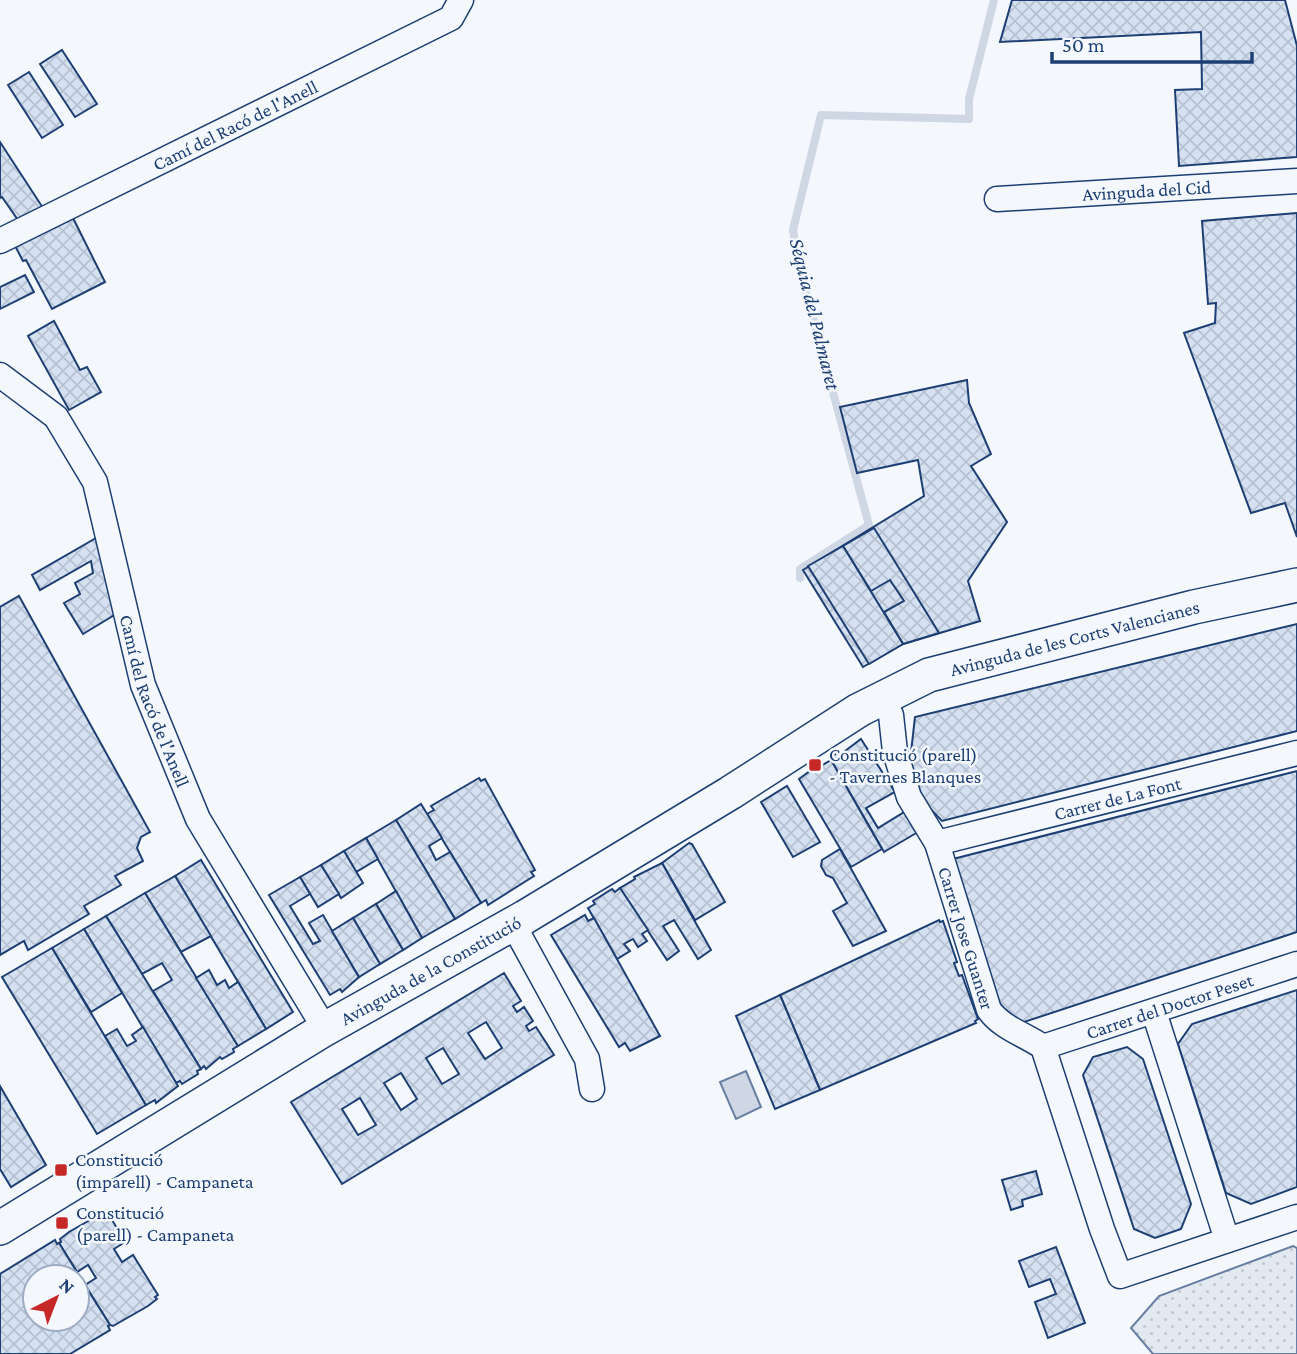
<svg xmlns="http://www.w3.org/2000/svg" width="1297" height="1354" font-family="'Crimson Pro',serif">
<defs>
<pattern id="grass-dots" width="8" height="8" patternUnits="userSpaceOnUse" patternTransform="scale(1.75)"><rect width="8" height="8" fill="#e3e9f0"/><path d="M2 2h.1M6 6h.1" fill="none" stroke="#c2c9d1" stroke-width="1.8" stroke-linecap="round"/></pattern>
<pattern id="building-cross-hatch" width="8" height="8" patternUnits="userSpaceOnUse" patternTransform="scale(1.75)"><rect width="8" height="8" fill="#d5e0f0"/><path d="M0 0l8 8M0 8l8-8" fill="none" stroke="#b6c1d1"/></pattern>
</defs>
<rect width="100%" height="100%" fill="#f4f7fb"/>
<!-- grass -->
<polygon fill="url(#grass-dots)" stroke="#687fa3" stroke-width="2" points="1293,1246 1297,1248 1297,1354 1153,1354 1131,1328 1159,1296"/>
<!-- water -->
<polygon fill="#cfd7e4" stroke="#687fa3" stroke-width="2" points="746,1071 761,1107 736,1119 720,1082"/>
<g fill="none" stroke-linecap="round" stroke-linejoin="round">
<!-- stream -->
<polyline stroke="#cfd7e4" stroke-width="8" points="800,578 800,569 869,525 799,267 793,230 821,115 969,119 969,99 994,0"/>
</g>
<!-- building -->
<g fill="url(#building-cross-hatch)" stroke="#1d3f73" stroke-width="2" fill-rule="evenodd">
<polygon points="1012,0 1285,0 1297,46 1297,157 1179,166 1175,90 1202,89 1201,32 1000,42"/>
<polygon points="62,50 97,104 75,117 40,64"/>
<polygon points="29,72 63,125 42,138 8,85"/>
<polygon points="0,142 45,211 20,223 2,197 0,198"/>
<polygon points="70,212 105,282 52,309 26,260 23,261 13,242"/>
<polygon points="1297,213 1297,537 1285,503 1251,513 1184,333 1215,323 1216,303 1208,304 1202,221"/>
<polygon points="25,275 34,292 0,309 0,287"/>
<polygon points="54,321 80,370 87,367 101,392 69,410 28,336"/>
<polygon points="967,380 969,403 991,454 971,466 1007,522 968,581 980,621 903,644 863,667 803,570 924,496 918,460 857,473 840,407"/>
<polygon points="874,528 915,594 939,633 903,644 884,612 904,601 890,580 871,591 843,546"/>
<polygon points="103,534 116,614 83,634 64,603 80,594 75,583 93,573 91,561 40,590 32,575"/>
<polygon points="843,546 903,644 869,664 808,566"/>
<polygon points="19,596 150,832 141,837 137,848 143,861 115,876 121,885 84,906 89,914 28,950 24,941 0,955 0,607"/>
<polygon points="1297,624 1297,731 942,821 920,798 909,770 915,717"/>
<polygon points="861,739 895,792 866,808 878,828 906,811 918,832 884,852 831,760 833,759 831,757 839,752 841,754"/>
<polygon points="831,760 882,849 851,867 799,779 818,765 819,767"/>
<polygon points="1297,771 1297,932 1018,1024 1003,1016 953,859"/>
<polygon points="479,778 481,781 485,779 535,870 531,872 534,876 488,905 486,900 481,903 427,814 434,810 431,806"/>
<polygon points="787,786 820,842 793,857 761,802"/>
<polygon points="421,804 442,838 429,846 436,860 450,852 481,903 455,919 396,820"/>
<polygon points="396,820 455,919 422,938 366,838"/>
<polygon points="366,838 378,859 356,872 344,851"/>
<polygon points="689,843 692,844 725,902 695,920 662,863"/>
<polygon points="840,849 886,931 853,946 833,911 847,903 833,878 826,875 821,866 822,860"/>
<polygon points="344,851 363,883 341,898 321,865"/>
<polygon points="201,860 293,1012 266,1029 175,876"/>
<polygon points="662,863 711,950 698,959 674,920 663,926 679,951 667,960 620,888 635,879 634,877"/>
<polygon points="321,865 339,894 318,907 300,877"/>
<polygon points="175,876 211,936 181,952 145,893"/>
<polygon points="300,877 310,894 290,906 313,944 320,941 309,923 323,915 359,977 342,992 340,989 330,995 269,895"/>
<polygon points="620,888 648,930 642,934 647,941 638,947 633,939 624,944 630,951 617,959 588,908 595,904 593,901 612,889 615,892"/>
<polygon points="396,891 422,938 403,950 376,904"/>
<polygon points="145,893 238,1046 233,1049 234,1052 222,1059 220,1057 206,1069 204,1066 201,1069 153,991 172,980 162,963 142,974 106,916"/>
<polygon points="376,904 403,950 380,964 353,918"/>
<polygon points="585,915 588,921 594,918 660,1036 630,1051 625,1043 619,1047 551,935"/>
<polygon points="106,916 201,1069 197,1071 198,1074 182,1084 180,1081 176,1083 84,929"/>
<polygon points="353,918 380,964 359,977 332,931"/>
<polygon points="939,920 940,922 943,921 957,962 954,963 959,976 962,975 978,1019 975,1021 976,1023 820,1090 780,995"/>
<polygon points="84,929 122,993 91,1012 52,948"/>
<polygon points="52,948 146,1105 97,1134 2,977"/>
<polygon points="209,970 217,985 225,980 229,988 238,982 266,1029 238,1046 196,978"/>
<path d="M504,973l17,28 -8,5 4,6 7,-5 9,14 -7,5 3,5 7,-4 18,28 -212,129 -51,-82zM486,1022l16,26 -17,11 -17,-26zM443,1048l16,26 -17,10 -16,-26zM401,1073l16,26 -16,11 -17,-27zM360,1098l16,27 -18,10 -16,-26z"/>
<polygon points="1297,990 1297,1187 1251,1204 1226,1193 1178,1044 1192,1024"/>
<polygon points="780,995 820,1090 775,1109 736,1016"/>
<polygon points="143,1027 178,1086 156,1103 155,1100 146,1105 105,1036 117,1029 127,1046 136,1041 132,1035"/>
<polygon points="1127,1047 1143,1059 1191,1204 1181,1229 1155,1238 1134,1229 1083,1075 1093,1057"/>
<polygon points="0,1086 46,1165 11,1187 0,1169"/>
<polygon points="1036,1171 1042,1194 1022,1200 1023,1206 1011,1210 1002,1180"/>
<polygon points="104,1212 106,1215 108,1213 125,1242 114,1249 122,1262 133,1255 158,1295 155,1297 157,1299 148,1306 113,1326 110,1325 85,1285 96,1278 88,1265 77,1272 59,1243 61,1242 60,1239 69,1232"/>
<path d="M55,1240l2,4 2,-1 34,55 17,27 -2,1 2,4 -40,24h-70v-80zM35,1277h42v42h-42z"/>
<polygon points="1056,1247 1085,1323 1048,1338 1035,1302 1056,1294 1050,1279 1029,1287 1019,1261"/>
</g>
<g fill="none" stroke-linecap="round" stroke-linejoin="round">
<!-- street casing -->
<g stroke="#1d3f73" stroke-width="27">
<g id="street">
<path id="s1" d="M997,199l300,-18"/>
<path id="s2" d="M0,241l451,-223 10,-18"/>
<path id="s3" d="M0,375l56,42 39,65 48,203 55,134 127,210"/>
<path id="s4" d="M882,698l9,17 4,37 14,45 28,46 52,167c13,18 35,24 54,37l59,182 18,47 177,-59"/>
<path id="s5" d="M937,843l360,-90"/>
<polyline points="513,924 587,1059 592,1089"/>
<polyline points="1154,1012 1227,1240"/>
<path id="s6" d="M1043,1047l254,-83"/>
</g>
</g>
<!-- secondary casing -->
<g stroke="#1d3f73" stroke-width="36">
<g id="secondary">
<path id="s7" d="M0,1228l325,-199 200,-112 205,-124 129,-83 70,-35 265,-68 103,-22"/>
</g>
</g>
<!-- street -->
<use href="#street" stroke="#f4f7fb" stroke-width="24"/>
<!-- secondary -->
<use href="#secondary" stroke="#f4f7fb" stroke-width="33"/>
</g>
<!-- markers -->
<g fill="#c62828" stroke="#f4f7fb" stroke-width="2.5">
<rect x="808" y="758" width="14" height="14" rx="3.5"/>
<rect x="54" y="1163" width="14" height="14" rx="3.5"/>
<rect x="55" y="1216" width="14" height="14" rx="3.5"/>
</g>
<g text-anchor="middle" stroke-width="5" stroke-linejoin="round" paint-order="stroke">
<!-- street labels -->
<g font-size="19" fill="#1d3f73" stroke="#f4f7fb">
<text dy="7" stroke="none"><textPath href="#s2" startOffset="262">Camí del Racó de l'Anell</textPath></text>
<text dy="7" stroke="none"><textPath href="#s1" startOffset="150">Avinguda del Cid</textPath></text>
<text dy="7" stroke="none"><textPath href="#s7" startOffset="1232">Avinguda de les Corts Valencianes</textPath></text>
<text dy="7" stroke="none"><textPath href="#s3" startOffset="373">Camí del Racó de l'Anell</textPath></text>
<text dy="7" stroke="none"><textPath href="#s5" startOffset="186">Carrer de La Font</textPath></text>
<text dy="7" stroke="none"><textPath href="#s4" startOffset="257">Carrer Jose Guanter</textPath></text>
<text dy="7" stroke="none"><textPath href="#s7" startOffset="502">Avinguda de la Constitució</textPath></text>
<text dy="7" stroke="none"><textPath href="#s6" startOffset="133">Carrer del Doctor Peset</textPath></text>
</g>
<!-- poi labels -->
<g font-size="19" fill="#1d3f73" stroke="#f4f7fb" text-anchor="start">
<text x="829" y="761">Constitució (parell)<tspan x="829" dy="22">- Tavernes Blanques</tspan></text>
<text x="75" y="1166">Constitució<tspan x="75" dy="22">(imparell) - Campaneta</tspan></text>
<text x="76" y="1219">Constitució<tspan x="76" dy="22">(parell) - Campaneta</tspan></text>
</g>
<!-- water labels -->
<g font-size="21" font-style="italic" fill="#1d3f73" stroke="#f4f7fb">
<text transform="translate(815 314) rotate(76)" y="7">Séquia del Palmaret</text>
</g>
</g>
<!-- north arrow -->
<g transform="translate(56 1298) rotate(42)"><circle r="33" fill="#f4f7fb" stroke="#9eadc5" stroke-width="2"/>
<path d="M0-5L12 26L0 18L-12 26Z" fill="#c62828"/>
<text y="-10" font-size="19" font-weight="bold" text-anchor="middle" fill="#1d3f73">N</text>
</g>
<!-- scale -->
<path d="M1052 52v10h200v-10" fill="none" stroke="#1d3f73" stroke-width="3.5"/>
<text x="1062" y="52" font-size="21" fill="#1d3f73" stroke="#f4f7fb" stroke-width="5" paint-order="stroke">50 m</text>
</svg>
